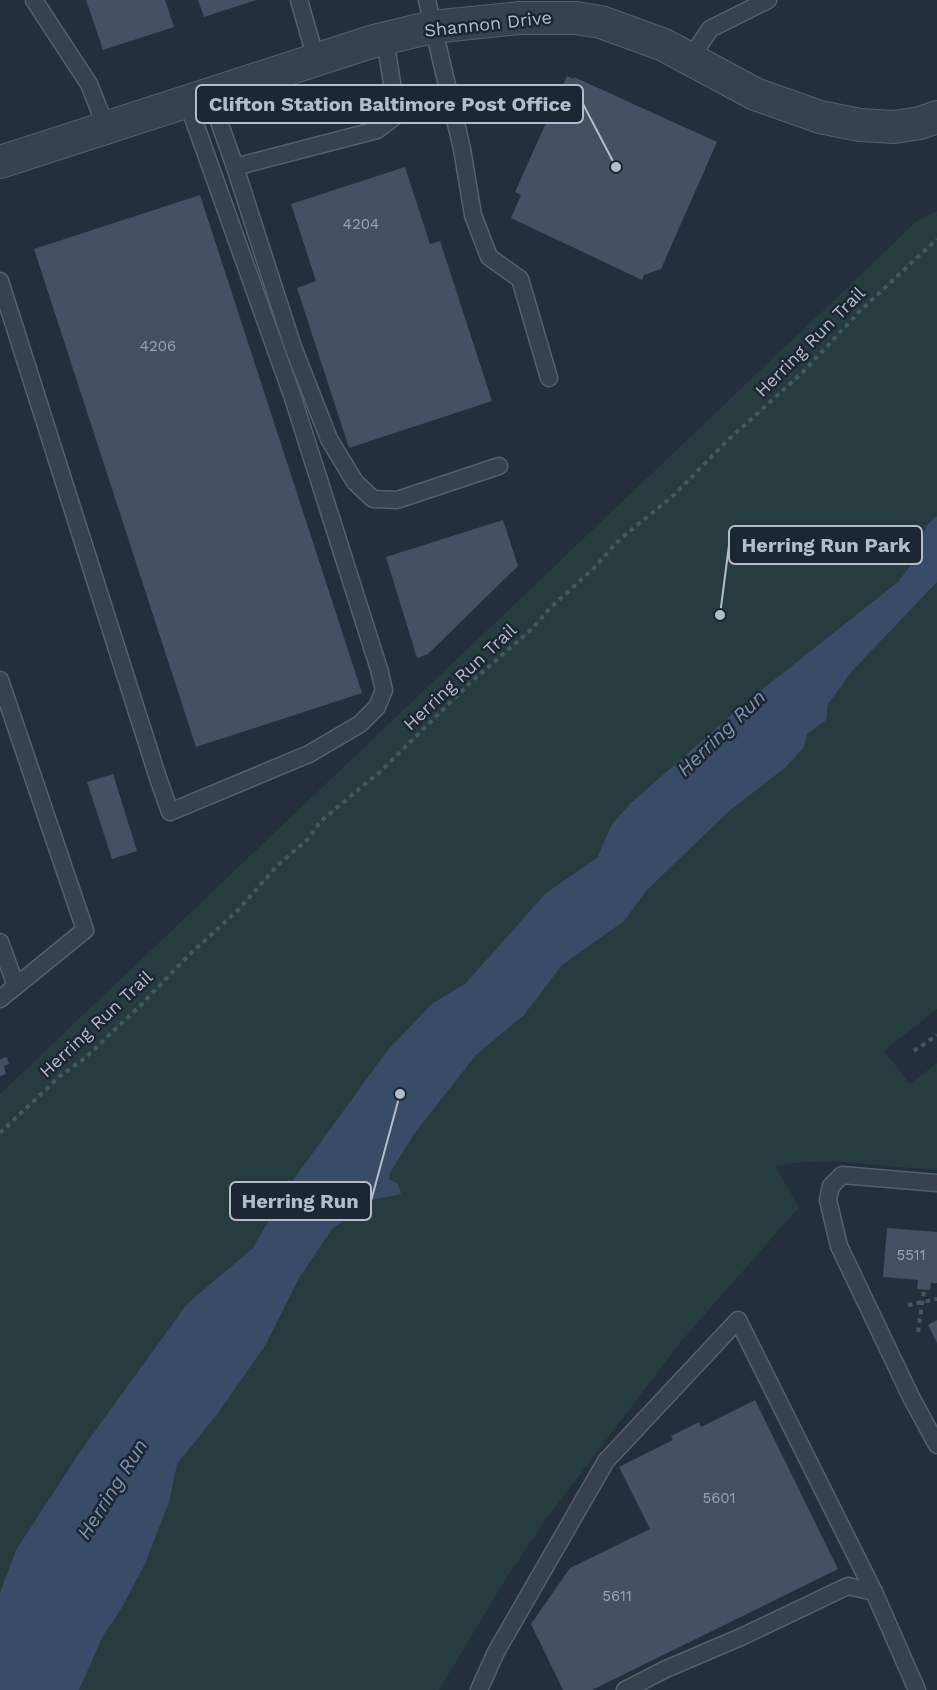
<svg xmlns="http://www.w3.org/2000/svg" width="937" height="1690" font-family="'Work Sans',sans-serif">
<rect width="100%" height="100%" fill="#242f3e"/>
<!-- green -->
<path fill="#263c3f" d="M937,211v798l-53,42 26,33 27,-21v107c-54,-3 -108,-15 -162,-4l24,41 -121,138 -134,177 -39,58 -66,110h-439v-596l917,-873z"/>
<!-- water -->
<polygon fill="#394c67" points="937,516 937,582 852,671 828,704 826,720 807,734 804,747 786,767 728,812 646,891 624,921 562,965 524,1015 476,1055 414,1134 390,1173 389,1179 398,1184 401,1194 372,1200 332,1229 299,1278 266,1344 218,1413 177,1464 169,1502 145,1564 121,1609 103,1636 79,1690 0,1690 0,1593 16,1550 82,1449 187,1304 253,1248 288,1187 387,1051 433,1003 465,984 546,893 597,858 612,824 630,804 745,703 898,582 913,562 927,525"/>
<!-- building -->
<g fill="#455162">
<polygon points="86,0 165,0 174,27 103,50"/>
<polygon points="198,0 256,0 204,17"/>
<polygon points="567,76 573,79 574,77 717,142 661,269 644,275 642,280 511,218 521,195 515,192"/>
<polygon points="405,167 430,244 440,241 492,401 349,448 297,288 316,281 291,204"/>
<polygon points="200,195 362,693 196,747 34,249"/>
<polygon points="503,520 518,566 428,654 417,658 386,557"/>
<polygon points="113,774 137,851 112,859 87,782"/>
<polygon points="7,1057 9,1064 4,1066 6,1074 0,1076 0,1059"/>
<polygon points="887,1228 937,1232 937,1283 931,1283 930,1290 917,1289 918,1280 883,1277"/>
<polygon points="937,1320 937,1343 928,1325"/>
<polygon points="755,1400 838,1569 592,1690 563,1690 531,1624 570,1568 650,1529 619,1467 673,1440 671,1436 699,1422 701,1427"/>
</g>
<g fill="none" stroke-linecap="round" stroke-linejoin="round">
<!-- service casing -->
<g stroke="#565f6c" stroke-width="19">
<g id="service">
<polyline points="34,0 89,84 106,127"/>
<polyline points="299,0 316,59"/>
<polyline points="427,0 462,149 473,215 489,257 520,279 549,378"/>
<polyline points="691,58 710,29 768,0"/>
<polyline points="209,93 235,167 377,130 397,115 385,39"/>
<polyline points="235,167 293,347 329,439 355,482 373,499 397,500 499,466"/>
<polyline points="0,281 158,778 170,812 309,754 360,724 377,707 384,690 379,669 292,395 187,101"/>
<polyline points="0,680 85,930 0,999"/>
<polyline points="0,942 16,986"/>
<polyline points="937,1183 842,1175 831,1186 828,1200 839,1246 911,1397 937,1445"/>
<polyline points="479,1690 496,1652 606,1461 738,1320 874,1592"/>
<polyline points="625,1690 666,1669 741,1637 848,1586 874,1592 917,1690"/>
</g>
</g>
<!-- minor casing -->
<g stroke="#565f6c" stroke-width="34">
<polyline id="minor" points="0,162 374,41 432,27 520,18 575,18 601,22 664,45 755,94 820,117 860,125 894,127 920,123 937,117"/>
</g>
<!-- path -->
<g stroke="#44595c" stroke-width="4" stroke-dasharray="4.5 4.5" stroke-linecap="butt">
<polyline points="914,1051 937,1035"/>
<polyline points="0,1133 60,1076 85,1058 140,1006 189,955 239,909 278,865 308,839 321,821 382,770 471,682 533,628 551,607 593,569 620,539 673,496 726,442 802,373 860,311 937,239"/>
<polyline points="908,1305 937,1299"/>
<polyline points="918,1332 924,1290"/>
</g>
<!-- service -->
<use href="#service" stroke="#38414e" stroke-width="16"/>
<!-- minor -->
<use href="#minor" stroke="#38414e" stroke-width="32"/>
</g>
<g text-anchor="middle" stroke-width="5" stroke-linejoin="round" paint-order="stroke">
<!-- number labels -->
<g font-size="15" fill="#98a1af">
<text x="361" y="229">4204</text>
<text x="158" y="351">4206</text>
<text x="911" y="1260">5511</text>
<text x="719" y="1503">5601</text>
<text x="617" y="1601">5611</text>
</g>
<!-- street labels -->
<g font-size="18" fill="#b4bcc9" stroke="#1d2633">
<text transform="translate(488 24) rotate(-6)" y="6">Shannon Drive</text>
<text transform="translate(810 342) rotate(-45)" y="6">Herring Run Trail</text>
<text transform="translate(460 677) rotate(-43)" y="6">Herring Run Trail</text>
<text transform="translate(96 1024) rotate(-43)" y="6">Herring Run Trail</text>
</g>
<!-- water labels -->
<g font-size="20" font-style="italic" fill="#7c92b1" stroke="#1d2633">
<text transform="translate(721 733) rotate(-44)" y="7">Herring Run</text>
<text transform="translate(112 1489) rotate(-58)" y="7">Herring Run</text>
</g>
</g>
<!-- callouts -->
<path fill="none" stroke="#b4bcc9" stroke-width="2" d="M616 167L583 104M720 615L729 545M400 1094L371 1201"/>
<g fill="#b4bcc9" stroke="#1d2633" stroke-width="2">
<circle cx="616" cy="167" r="6"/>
<circle cx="720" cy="615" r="6"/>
<circle cx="400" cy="1094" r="6"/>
</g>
<g fill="#1d2633" stroke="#b4bcc9" stroke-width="2">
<rect x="196" y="85" width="387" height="38" rx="6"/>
<rect x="729" y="526" width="193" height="38" rx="6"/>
<rect x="230" y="1182" width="141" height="38" rx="6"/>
</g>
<g font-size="20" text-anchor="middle" font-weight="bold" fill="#b4bcc9">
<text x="390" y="111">Clifton Station Baltimore Post Office</text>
<text x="826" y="552">Herring Run Park</text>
<text x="300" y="1208">Herring Run</text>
</g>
</svg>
